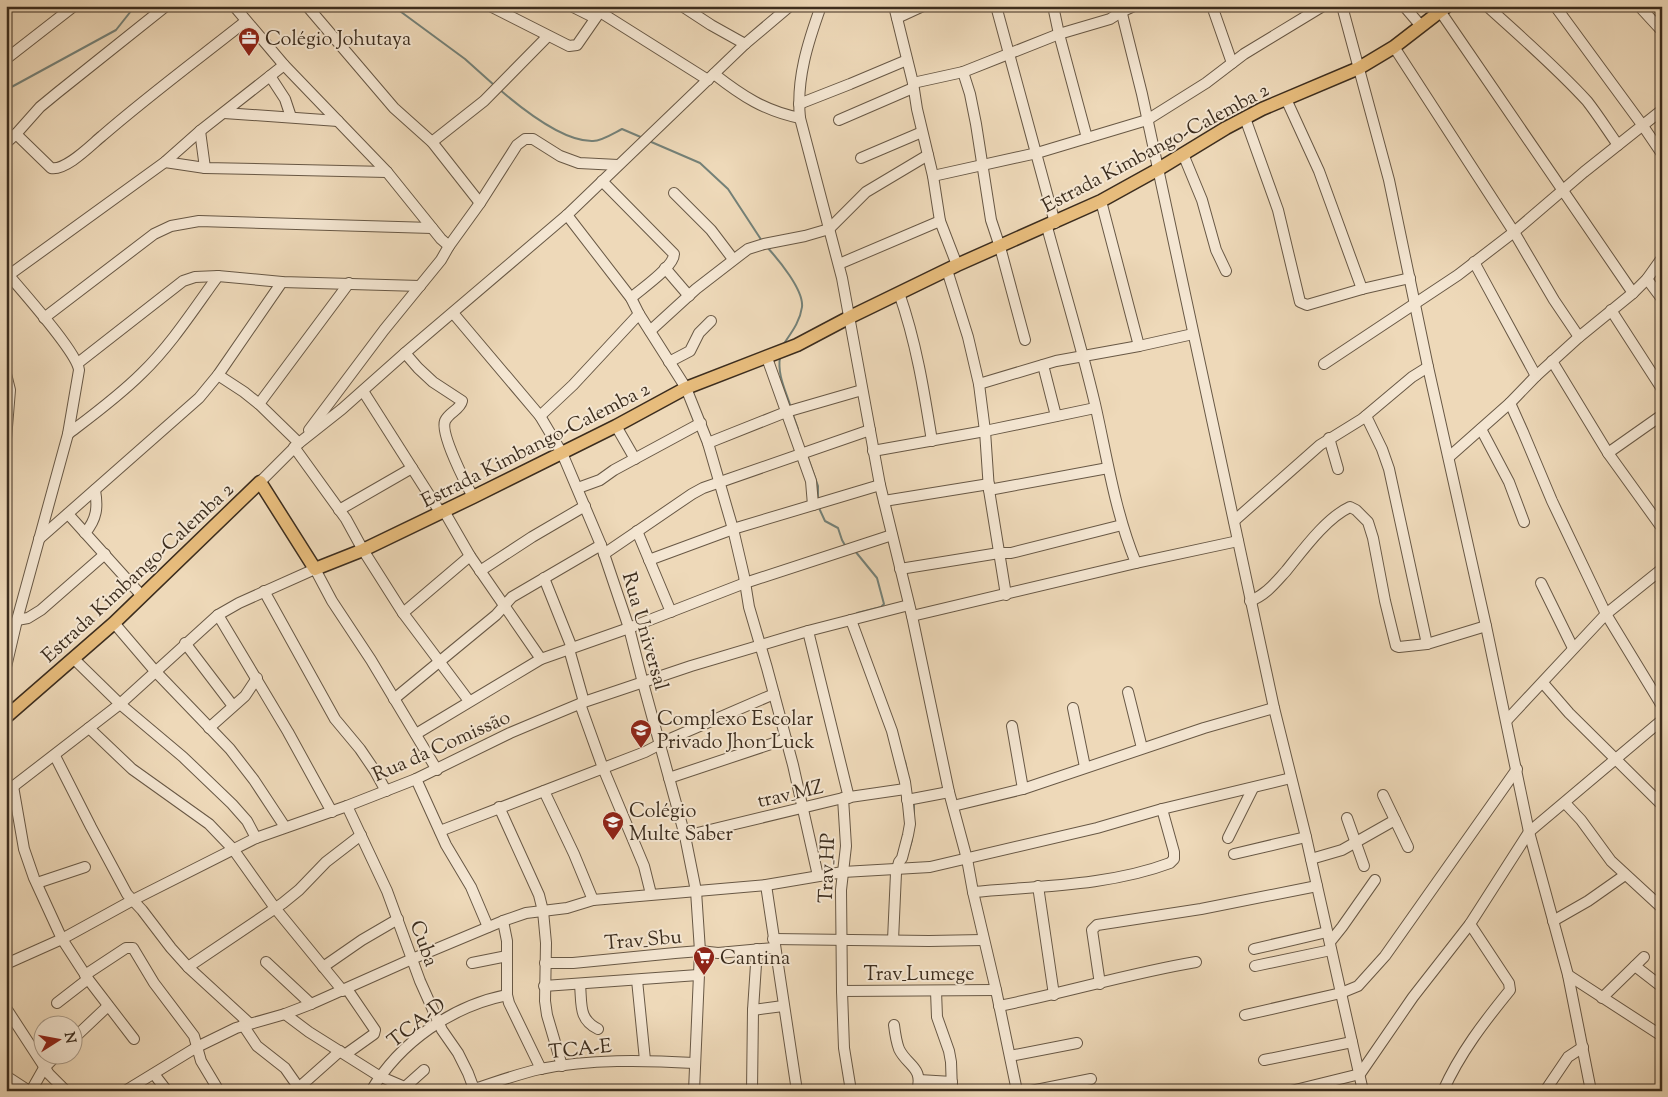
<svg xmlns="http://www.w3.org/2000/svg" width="1668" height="1097" font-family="'Sorts Mill Goudy',serif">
<rect width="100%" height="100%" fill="#eed9b9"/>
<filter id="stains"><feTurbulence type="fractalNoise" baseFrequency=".004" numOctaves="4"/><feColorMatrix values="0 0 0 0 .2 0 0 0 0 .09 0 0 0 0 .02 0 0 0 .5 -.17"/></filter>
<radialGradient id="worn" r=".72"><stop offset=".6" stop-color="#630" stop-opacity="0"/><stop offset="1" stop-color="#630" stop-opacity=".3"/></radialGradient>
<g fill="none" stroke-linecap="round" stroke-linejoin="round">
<!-- stream -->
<g stroke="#748178" stroke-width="2">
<polyline points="393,6 465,59 494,85"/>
<path d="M499,89c22,19 64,53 94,52 9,0 21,-8 29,-12l21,9"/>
<polyline points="6,90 116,30 135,6"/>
<polyline points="649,141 700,163 728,189 762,241"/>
<path d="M766,246c12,13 38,44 36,61 -2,15 -11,26 -19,38"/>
<path d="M780,357c-3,18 6,34 11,51"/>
<polyline points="793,415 798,429"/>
<polyline points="807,455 818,486 818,501"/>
<polyline points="819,508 825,521 838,528 842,540 846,547"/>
<polyline points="855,551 877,578 884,604 881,607 857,613 857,615"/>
<polyline points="905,761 907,771"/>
<polyline points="914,803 914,813"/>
<polyline points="909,850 912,840"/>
</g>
<!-- minor casing -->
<g stroke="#685845" stroke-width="12">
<g id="minor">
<polyline points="234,6 284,65 387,172 441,239 449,246"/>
<polyline points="307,6 394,108 432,142 480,203"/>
<polyline points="490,6 569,46 577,45 604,6"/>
<polyline points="571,6 595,18"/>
<polyline points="682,6 711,25 745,44"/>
<path d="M821,6c-13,36 -25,73 -21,112l42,160 38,207 32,131 37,176 18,67 6,33 23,98 21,101"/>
<polyline points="894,6 913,83 917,109 933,176 940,221 957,265"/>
<polyline points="996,6 1055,223"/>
<polyline points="1053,6 1059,34 1087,138"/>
<polyline points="1120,6 1142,94 1274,708 1306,837 1363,1091"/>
<polyline points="1212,6 1232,63"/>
<polyline points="1342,6 1389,180 1428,367 1486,626 1529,832 1568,975 1591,1091"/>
<polyline points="1404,6 1421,26"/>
<path d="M1487,6c34,31 69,61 100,95 11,14 21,30 31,44"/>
<polyline points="1555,6 1643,126 1662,154"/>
<polyline points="1639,6 1662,31"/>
<polyline points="1440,11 1633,293"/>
<polyline points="600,12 708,80"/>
<polyline points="897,18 923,6"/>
<polyline points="1394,47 1514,232 1554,300 1579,337"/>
<polyline points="6,59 74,6"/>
<polyline points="963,72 970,94 976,124 991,220 1000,247 1025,340"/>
<path d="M714,74c28,22 51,37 86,44"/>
<polyline points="270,76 285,99 291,117"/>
<polyline points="913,83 963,72 1059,34 1110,19 1121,12 1134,6"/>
<polyline points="1286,99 1319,171 1362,289"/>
<polyline points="799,104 850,84 907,60"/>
<polyline points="224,113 338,121"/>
<polyline points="1245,118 1278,210 1300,302 1307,305 1362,289 1410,278"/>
<polyline points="839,120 913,88"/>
<polyline points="200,131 205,168"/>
<polyline points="16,134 40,107 57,93 166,6"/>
<polyline points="432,142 484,101 548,36"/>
<path d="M6,143l10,-9 35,34c15,3 40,-23 51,-32 46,-40 96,-77 144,-115"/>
<polyline points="1183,154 1202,200 1216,250 1226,271"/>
<polyline points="861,158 922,132"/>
<polyline points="165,162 205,168 387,172"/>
<polyline points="933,176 1037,153 1147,120 1206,83 1244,54 1323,6"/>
<path d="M602,181l72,73c0,13 -33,35 -43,44"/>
<polyline points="674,193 711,230 733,259"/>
<polyline points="1101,201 1139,346"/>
<polyline points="567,215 631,298 639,314 686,388 708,443 733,529 744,576 749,607 767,668 793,765 818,876"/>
<path d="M1047,227c16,59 34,117 48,177 12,53 20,108 41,159"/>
<polyline points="1474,262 1536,376"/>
<polyline points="839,264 940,221"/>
<polyline points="665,268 689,296"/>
<polyline points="947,270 968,337 979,384 985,431 989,490 1006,595"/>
<path d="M6,272c15,18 71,80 73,98l-11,64 -51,186 -11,47"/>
<polyline points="9,275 165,162 200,131 284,65"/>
<polyline points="1647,279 1662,299"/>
<path d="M899,293c17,48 25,98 33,148"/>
<polyline points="1611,310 1662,389"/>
<polyline points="453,313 540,416 562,453 601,545 629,628 643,683 685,836 696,891 700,951 694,1091"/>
<polyline points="44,318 154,234 171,226 199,221 432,228"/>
<polyline points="650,331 696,289 740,255 748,249 764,244 805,236 829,229 866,192 928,155"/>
<path d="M405,353l13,15 15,14 29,19c-2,9 -13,11 -17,20 -5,13 21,63 28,76"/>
<polyline points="767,358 811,481 813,505"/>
<polyline points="1552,361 1608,453 1662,528"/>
<polyline points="669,362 690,351 699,333 711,321"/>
<polyline points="78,363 183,281 195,277 218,276 282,282 420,286"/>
<polyline points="1324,364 1458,275 1514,232 1584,172 1662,110"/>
<polyline points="1043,365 1056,416"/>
<polyline points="6,374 10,390 6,439"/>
<polyline points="218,375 244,392 259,404 299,443"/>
<polyline points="979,384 1056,361 1139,346 1193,334"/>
<polyline points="363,391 440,512"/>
<polyline points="1510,403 1523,432 1552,501 1606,614 1662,706"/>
<polyline points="259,404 349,283"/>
<polyline points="540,416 573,385 639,314"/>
<polyline points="1366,416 1382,449 1389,469 1427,644"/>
<polyline points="616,426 635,459"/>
<polyline points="1481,429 1509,482 1524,522"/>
<polyline points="309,430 384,330 441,260 449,246 480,203 517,145 525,139 533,139 560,156 579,163 618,165"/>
<path d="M68,434c25,-19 51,-38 74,-61 29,-28 52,-64 76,-97"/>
<polyline points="1329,438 1338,469"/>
<polyline points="708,443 786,412 862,390"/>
<polyline points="294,447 346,519 363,550 403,613 469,701"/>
<polyline points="873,451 985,431 1095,408"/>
<polyline points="1608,453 1662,415"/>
<polyline points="1449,457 1510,403 1536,376 1579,337 1633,293 1647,279 1662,258"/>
<polyline points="260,482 299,443 342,409 405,353 567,215 745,44 790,6"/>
<polyline points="578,488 600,480 614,470 701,423"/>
<polyline points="989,490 1108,468"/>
<polyline points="884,501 989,484"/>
<polyline points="339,510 412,468"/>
<polyline points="444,511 470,556 541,659"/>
<polyline points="68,514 142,596"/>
<polyline points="1234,521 1320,445 1362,419 1412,377 1428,367"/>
<polyline points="637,531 671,612"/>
<path d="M85,533c12,-14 13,-26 10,-43"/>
<polyline points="39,539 199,398 218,375 282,282"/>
<polyline points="604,554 692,494 703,488 870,430"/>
<polyline points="649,560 733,529 880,485"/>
<polyline points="900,569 999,553 1011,553 1122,525"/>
<polyline points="480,571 532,537 585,506"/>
<polyline points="544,578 572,648"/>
<polyline points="1541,583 1573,648"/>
<polyline points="264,591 335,719 360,749 375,771 386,791"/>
<path d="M1250,601c16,-6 25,-18 36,-30 17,-21 40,-53 64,-64l6,3 12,12 5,16 12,63 11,45 3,1 28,-3 59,-18"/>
<polyline points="403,613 470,556"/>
<polyline points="218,615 288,732 332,812"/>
<polyline points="912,616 1136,563 1238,541"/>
<polyline points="17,620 28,618 41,610 105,554"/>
<polyline points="851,620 892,731 905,782 908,804 910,824 908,835 902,858 899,862 896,873 893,940"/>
<polyline points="114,623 155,671 230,749 254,780 285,827"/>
<polyline points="808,631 849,798"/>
<polyline points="185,643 233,706"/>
<polyline points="569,649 584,702"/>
<polyline points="74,659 120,704 183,757 232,804 247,821 256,838"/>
<polyline points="1543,683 1569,713 1662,805"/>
<polyline points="1128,692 1142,748"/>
<polyline points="394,699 496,615 512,597 601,545"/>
<polyline points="580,704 603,768 644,866 651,894"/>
<polyline points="1073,708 1085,767"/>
<polyline points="1507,720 1606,614 1662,569"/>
<polyline points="1012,726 1023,789"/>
<polyline points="89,728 132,769 209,824 233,849 275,908 343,991"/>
<polyline points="209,728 245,696 257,678"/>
<polyline points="416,734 541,659 629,628 745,583 892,535"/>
<polyline points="55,756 91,827 127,894 142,910 171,948 188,967 249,1023"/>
<polyline points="669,778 786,739"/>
<polyline points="416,779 446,845 471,887 488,927"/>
<polyline points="13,786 24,849 34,878 62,939 88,979 134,1039"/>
<polyline points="544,791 574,854 593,900"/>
<polyline points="6,792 120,704 218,615 239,603 315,569 332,601 371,660 437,770"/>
<polyline points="1383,795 1408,847"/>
<polyline points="843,798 846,846 841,890 842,991 844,1048 851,1091"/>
<polyline points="907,800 949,792"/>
<polyline points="1565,803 1581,820 1611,861 1662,908"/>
<polyline points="347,806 387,891 420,981 442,1030 458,1053 468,1073 474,1089"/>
<polyline points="953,806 1023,789 1204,728 1274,708"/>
<polyline points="499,807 539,895 543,911 546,943 545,1001 547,1015 562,1066"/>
<polyline points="1347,818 1364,866"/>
<polyline points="440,831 645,752 672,738 774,694"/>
<polyline points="685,836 843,798 905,789"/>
<polyline points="1228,838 1253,788"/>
<polyline points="1234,854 1306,837"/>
<polyline points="1311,859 1342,850 1395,820"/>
<polyline points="37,883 85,867"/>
<polyline points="766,885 797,1091"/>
<polyline points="1038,886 1054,995"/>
<path d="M973,892c64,-6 136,-6 197,-29l4,-4v-7l-12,-43"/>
<polyline points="503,921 507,941 507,995 509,1003 541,1069"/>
<polyline points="1553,921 1588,901 1625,875"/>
<polyline points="773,939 929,941 983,940"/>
<polyline points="1330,942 1342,927 1375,880"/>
<polyline points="1254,949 1327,932"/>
<polyline points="266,962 311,1004"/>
<polyline points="472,963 507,956"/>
<polyline points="545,963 573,963 675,953 700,951 718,953 774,948"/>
<polyline points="6,964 62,939 133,900 256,838 347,806 416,779 510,733 548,717 584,702 691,666 808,631 909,605"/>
<polyline points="1255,966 1331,950"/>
<polyline points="1635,966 1662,987"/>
<polyline points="188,967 283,903 299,890 326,862 361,835"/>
<polyline points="323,967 362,940 398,919"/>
<polyline points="85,975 126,948 133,948 154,983 194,1036 201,1061 219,1091"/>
<polyline points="1568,975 1662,1036"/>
<polyline points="637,980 645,1060"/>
<polyline points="1100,984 1092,930 1097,925 1201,909 1317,886"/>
<path d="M580,985c2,19 -2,34 18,44"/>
<polyline points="544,986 698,975"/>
<polyline points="842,991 996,990"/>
<polyline points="936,991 937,1017 949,1051 951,1062 952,1091"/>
<polyline points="1602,998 1644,957"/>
<polyline points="57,1003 88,979"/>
<path d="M999,1006c66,-13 131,-33 197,-44"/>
<polyline points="6,1008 49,1074 66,1091"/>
<polyline points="753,1010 783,1006"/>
<polyline points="285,1014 309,1032 379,1076 414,1091"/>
<polyline points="1245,1015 1341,993 1358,986 1385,956 1517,769"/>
<polyline points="243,1025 257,1046 285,1068 299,1088"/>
<path d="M894,1025c1,8 2,16 5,24 8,17 25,18 18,42"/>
<polyline points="72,1040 108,1006"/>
<polyline points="346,1054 374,1034 375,1030 347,989"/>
<polyline points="1010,1056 1077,1043"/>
<polyline points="1264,1060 1352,1042"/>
<polyline points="154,1074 167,1091"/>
<polyline points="6,1076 29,1091"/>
<polyline points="919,1080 952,1082"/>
<polyline points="405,1087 424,1070"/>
<polyline points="31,1091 44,1068 58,1054"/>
<polyline points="125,1091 197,1047 236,1028 285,1014 311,1004 412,959 503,921 526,913 567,908 593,900 766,885 843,872 930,867 1097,828 1162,809 1291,778"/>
<polyline points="295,1091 340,1051"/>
<path d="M371,1091c29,-49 81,-85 136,-96"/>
<path d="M473,1091l1,-2c22,-7 44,-15 66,-20 51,-10 103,-9 154,-6"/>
<polyline points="752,1091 753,1010 757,949"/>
<polyline points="1031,1091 1091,1079"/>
<polyline points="1291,1091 1360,1074 1413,997 1470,924 1529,832 1662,720"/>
<path d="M1443,1091c17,-38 41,-69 67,-101l-1,-7 -39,-59"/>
<polyline points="1545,1091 1568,1057 1583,1047"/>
</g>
</g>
<!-- major casing -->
<g stroke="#3c2d1e" stroke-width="15">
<polyline id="major" points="6,717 114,623 260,482 315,569 363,550 473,497 616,426 686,388 797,345 850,317 957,265 1101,201 1157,170 1226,128 1262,109 1359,68 1394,47 1447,6"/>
</g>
<!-- minor -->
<use href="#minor" stroke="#f4e6d2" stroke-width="10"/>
<!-- major -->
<use href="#major" stroke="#e7bc7c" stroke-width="12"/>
</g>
<!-- icons -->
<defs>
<g id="office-pin" transform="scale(1.125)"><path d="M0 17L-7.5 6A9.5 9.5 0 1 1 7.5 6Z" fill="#8f2418" stroke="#f4e6d2"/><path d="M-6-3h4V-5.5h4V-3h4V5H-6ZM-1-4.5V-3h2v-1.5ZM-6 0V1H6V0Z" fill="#fff"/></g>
<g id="school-pin" transform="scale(1.125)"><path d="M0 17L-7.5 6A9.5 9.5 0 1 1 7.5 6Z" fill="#8f2418" stroke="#f4e6d2"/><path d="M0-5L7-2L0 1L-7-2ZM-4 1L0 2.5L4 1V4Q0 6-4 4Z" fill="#fff"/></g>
<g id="supermarket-pin" transform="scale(1.125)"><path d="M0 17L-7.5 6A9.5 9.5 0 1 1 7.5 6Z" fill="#8f2418" stroke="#f4e6d2"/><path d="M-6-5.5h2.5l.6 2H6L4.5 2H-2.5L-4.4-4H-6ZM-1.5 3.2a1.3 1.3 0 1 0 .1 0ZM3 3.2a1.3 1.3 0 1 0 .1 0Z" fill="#fff"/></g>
</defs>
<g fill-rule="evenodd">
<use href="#office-pin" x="249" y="38"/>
<use href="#school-pin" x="641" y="730"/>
<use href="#school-pin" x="613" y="822"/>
<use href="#supermarket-pin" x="704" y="957"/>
</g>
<g text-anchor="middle" stroke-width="4" stroke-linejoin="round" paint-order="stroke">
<!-- poi labels -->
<g font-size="20" fill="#3c2d1e" stroke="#f4e6d2" text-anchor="start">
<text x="265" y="45">Colégio Johutaya</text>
<text x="657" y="725">Complexo Escolar<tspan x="657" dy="23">Privado Jhon Luck</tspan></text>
<text x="629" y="817">Colégio<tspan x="629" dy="23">Multe Saber</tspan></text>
<text x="720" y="964">Cantina</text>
</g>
<!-- street labels -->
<g font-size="20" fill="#3c2d1e" stroke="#f4e6d2">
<text transform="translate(1155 147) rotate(-28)" y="7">Estrada Kimbango-Calemba 2</text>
<text transform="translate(535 444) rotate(-27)" y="7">Estrada Kimbango-Calemba 2</text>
<text transform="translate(137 572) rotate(-43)" y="7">Estrada Kimbango-Calemba 2</text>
<text transform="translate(646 631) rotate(74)" y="7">Rua Universal</text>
<text transform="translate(441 745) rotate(-24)" y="7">Rua da Comissão</text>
<text transform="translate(790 793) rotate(-13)" y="7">trav_MZ</text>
<text transform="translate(826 868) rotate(-88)" y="7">Trav_HP</text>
<text transform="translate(643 939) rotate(-5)" y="7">Trav_Sbu</text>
<text transform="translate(425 943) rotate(70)" y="7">Cuba</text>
<text x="919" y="980">Trav_Lumege</text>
<text transform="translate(416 1022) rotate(-38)" y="7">TCA-D</text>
<text transform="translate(580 1048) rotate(-6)" y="7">TCA-E</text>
</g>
</g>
<!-- margin -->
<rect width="1668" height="1097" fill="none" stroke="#eed9b9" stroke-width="25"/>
<rect x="8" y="8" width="1653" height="1082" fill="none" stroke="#3c2d1e" stroke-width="2.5"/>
<rect x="12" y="12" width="1643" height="1072" fill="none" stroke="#3c2d1e"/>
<!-- north arrow -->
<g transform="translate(58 1040) rotate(79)"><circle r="24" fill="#f4e6d2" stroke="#aa9c8a"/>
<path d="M0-4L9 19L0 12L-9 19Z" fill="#8f2418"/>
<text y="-8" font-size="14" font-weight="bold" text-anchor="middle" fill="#3c2d1e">N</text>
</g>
<rect width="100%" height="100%" filter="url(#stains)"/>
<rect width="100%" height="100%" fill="url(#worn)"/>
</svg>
